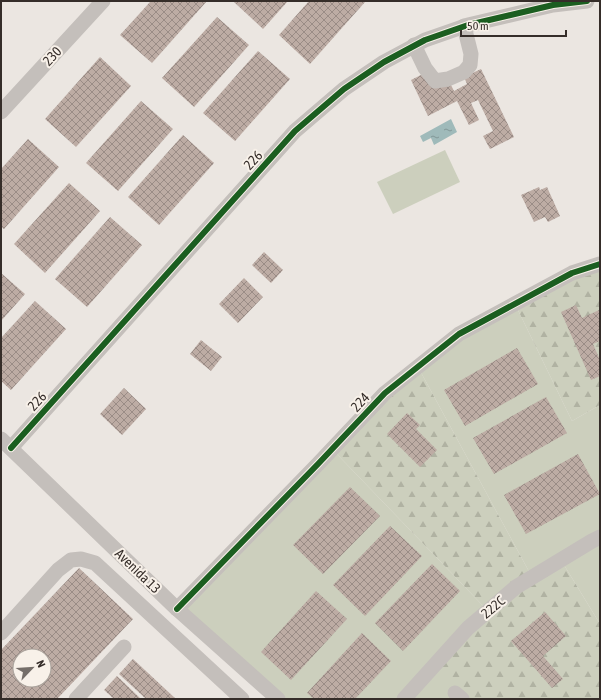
<svg xmlns="http://www.w3.org/2000/svg" width="601" height="700" font-family="'Asap Condensed',sans-serif">
<defs>
<pattern id="forest-firs" width="22" height="20" patternUnits="userSpaceOnUse"><rect width="22" height="20" fill="#cccfbd"/><path d="M5 1l3.5 6h-7zM16 11l3.5 6h-7z" fill="#b0b2a2"/></pattern>
<pattern id="water-ripples" width="26" height="14" patternUnits="userSpaceOnUse"><rect width="26" height="14" fill="#9fbaba"/><path d="M2 4q2-2 4 0t4 0M15 11q2-2 4 0t4 0" fill="none" stroke="#829897"/></pattern>
<pattern id="building-cross-hatch" width="8" height="8" patternUnits="userSpaceOnUse"><rect width="8" height="8" fill="#bdaca4"/><path d="M0 0l8 8M0 8l8-8" fill="none" stroke="#9a8c86"/></pattern>
</defs>
<rect width="100%" height="100%" fill="#ebe6e1"/>
<!-- green -->
<g fill="#cccfbd">
<polygon points="445,150 460,182 393,214 377,182"/>
<polygon points="515,304 572,421 600,405 600,624 561,560 532,577 418,367"/>
<polygon points="332,449 488,611 462,699 278,699 177,609"/>
</g>
<!-- forest -->
<g fill="url(#forest-firs)">
<polygon points="600,264 600,405 572,421 515,304"/>
<polygon points="418,367 532,577 561,560 600,624 600,699 462,699 455,693 435,664 488,611 332,449"/>
</g>
<!-- water -->
<polygon fill="url(#water-ripples)" points="451,119 457,132 434,145 431,138 423,142 420,136"/>
<!-- building -->
<g fill="url(#building-cross-hatch)" fill-rule="evenodd">
<polygon points="151,1 207,1 152,63 120,35"/>
<polygon points="233,1 288,1 263,29"/>
<polygon points="309,1 364,1 365,2 310,64 279,35"/>
<polygon points="217,17 249,45 194,107 162,78"/>
<polygon points="258,51 290,79 235,141 203,113"/>
<polygon points="100,57 131,86 76,147 45,119"/>
<polygon points="481,69 514,137 490,149 483,136 493,131 478,100 471,103 479,120 469,125 457,101 428,116 411,80 427,72 435,88 449,81 454,91 467,84 464,77"/>
<polygon points="141,101 173,129 118,191 86,163"/>
<polygon points="183,135 214,163 159,225 128,197"/>
<polygon points="28,139 59,167 4,229 1,227 1,169"/>
<polygon points="69,183 100,211 45,273 14,244"/>
<polygon points="539,187 540,190 547,187 560,216 548,222 545,217 534,222 521,195"/>
<polygon points="110,217 142,245 87,307 55,279"/>
<polygon points="264,252 283,270 271,283 252,265"/>
<polygon points="1,273 25,294 1,321"/>
<polygon points="244,278 263,297 238,323 219,304"/>
<polygon points="35,301 66,329 11,390 1,381 1,338"/>
<polygon points="576,305 582,318 599,310 600,311 600,341 593,344 600,360 600,376 591,380 561,312"/>
<polygon points="201,340 222,357 211,371 190,354"/>
<polygon points="517,348 538,384 465,426 444,390"/>
<polygon points="124,388 146,409 122,435 100,414"/>
<polygon points="546,397 567,433 494,474 473,438"/>
<polygon points="407,413 420,425 416,429 437,450 420,467 387,434"/>
<polygon points="578,454 600,494 526,534 504,495"/>
<polygon points="350,487 380,516 323,574 293,545"/>
<polygon points="390,526 422,556 365,616 333,585"/>
<polygon points="432,564 460,591 403,651 375,623"/>
<path d="M79,568l54,51 -76,80h-56v-49zM20,656h24v24h-24z"/>
<polygon points="316,591 347,619 291,680 261,652"/>
<polygon points="545,612 566,636 543,656 563,679 552,688 511,641"/>
<polygon points="362,633 391,661 355,699 314,699 307,693"/>
<polygon points="133,659 176,699 146,699 119,674"/>
<polygon points="117,676 141,699 114,699 104,690"/>
</g>
<g fill="none" stroke-linecap="round" stroke-linejoin="round">
<!-- minor -->
<g stroke="#c4bfbb" stroke-width="15">
<polyline points="414,45 425,68 435,81 448,79 464,72 470,65 471,54 464,26"/>
<polyline points="1,112 103,1"/>
<polyline points="1,439 177,609 278,699"/>
<polyline points="11,448 295,131 344,89 384,62 425,40 468,25 553,5 587,1"/>
<polyline points="177,609 318,464 385,393 459,334 572,273 600,264"/>
<polyline points="1,633 58,570 71,560 81,559 95,563 242,699"/>
<polyline points="455,693 462,699"/>
<polyline points="76,699 124,647"/>
<polyline points="404,699 468,628 516,587 592,541 600,537"/>
</g>
<!-- cycleway casing -->
<g stroke="#f8f1e9" stroke-width="8">
<g id="cycleway">
<polyline points="11,448 295,131 344,89 384,62 425,40 468,25 553,5 587,1"/>
<polyline points="177,609 318,464 385,393 459,334 572,273 600,264"/>
</g>
</g>
<!-- cycleway -->
<use href="#cycleway" stroke="#1b5e20" stroke-width="6"/>
</g>
<g text-anchor="middle" stroke-width="4" stroke-linejoin="round" paint-order="stroke">
<!-- street labels -->
<g font-size="14" fill="#352d29" stroke="#f8f1e9">
<text transform="translate(52 56) rotate(-47)" y="5">230</text>
<text transform="translate(253 160) rotate(-48)" y="5">226</text>
<text transform="translate(37 401) rotate(-48)" y="5">226</text>
<text transform="translate(360 402) rotate(-47)" y="5">224</text>
<text transform="translate(138 571) rotate(44)" y="5">Avenida 13</text>
<text transform="translate(493 607) rotate(-40)" y="5">222C</text>
</g>
</g>
<!-- border -->
<rect width="601" height="700" fill="none" stroke="#352d29" stroke-width="4"/>
<!-- north arrow -->
<g transform="translate(32 668) rotate(65)"><circle r="19" fill="#f8f1e9" stroke="#aaa39c"/>
<path d="M0-3L7 15L0 10L-7 15Z" fill="#756e69"/>
<text y="-6" font-size="11" font-weight="bold" text-anchor="middle" fill="#352d29">N</text>
</g>
<!-- scale -->
<path d="M461 30v6h105v-6" fill="none" stroke="#352d29" stroke-width="2"/>
<text x="467" y="30" font-size="12" fill="#352d29" stroke="#f8f1e9" stroke-width="3" paint-order="stroke">50 m</text>
</svg>
